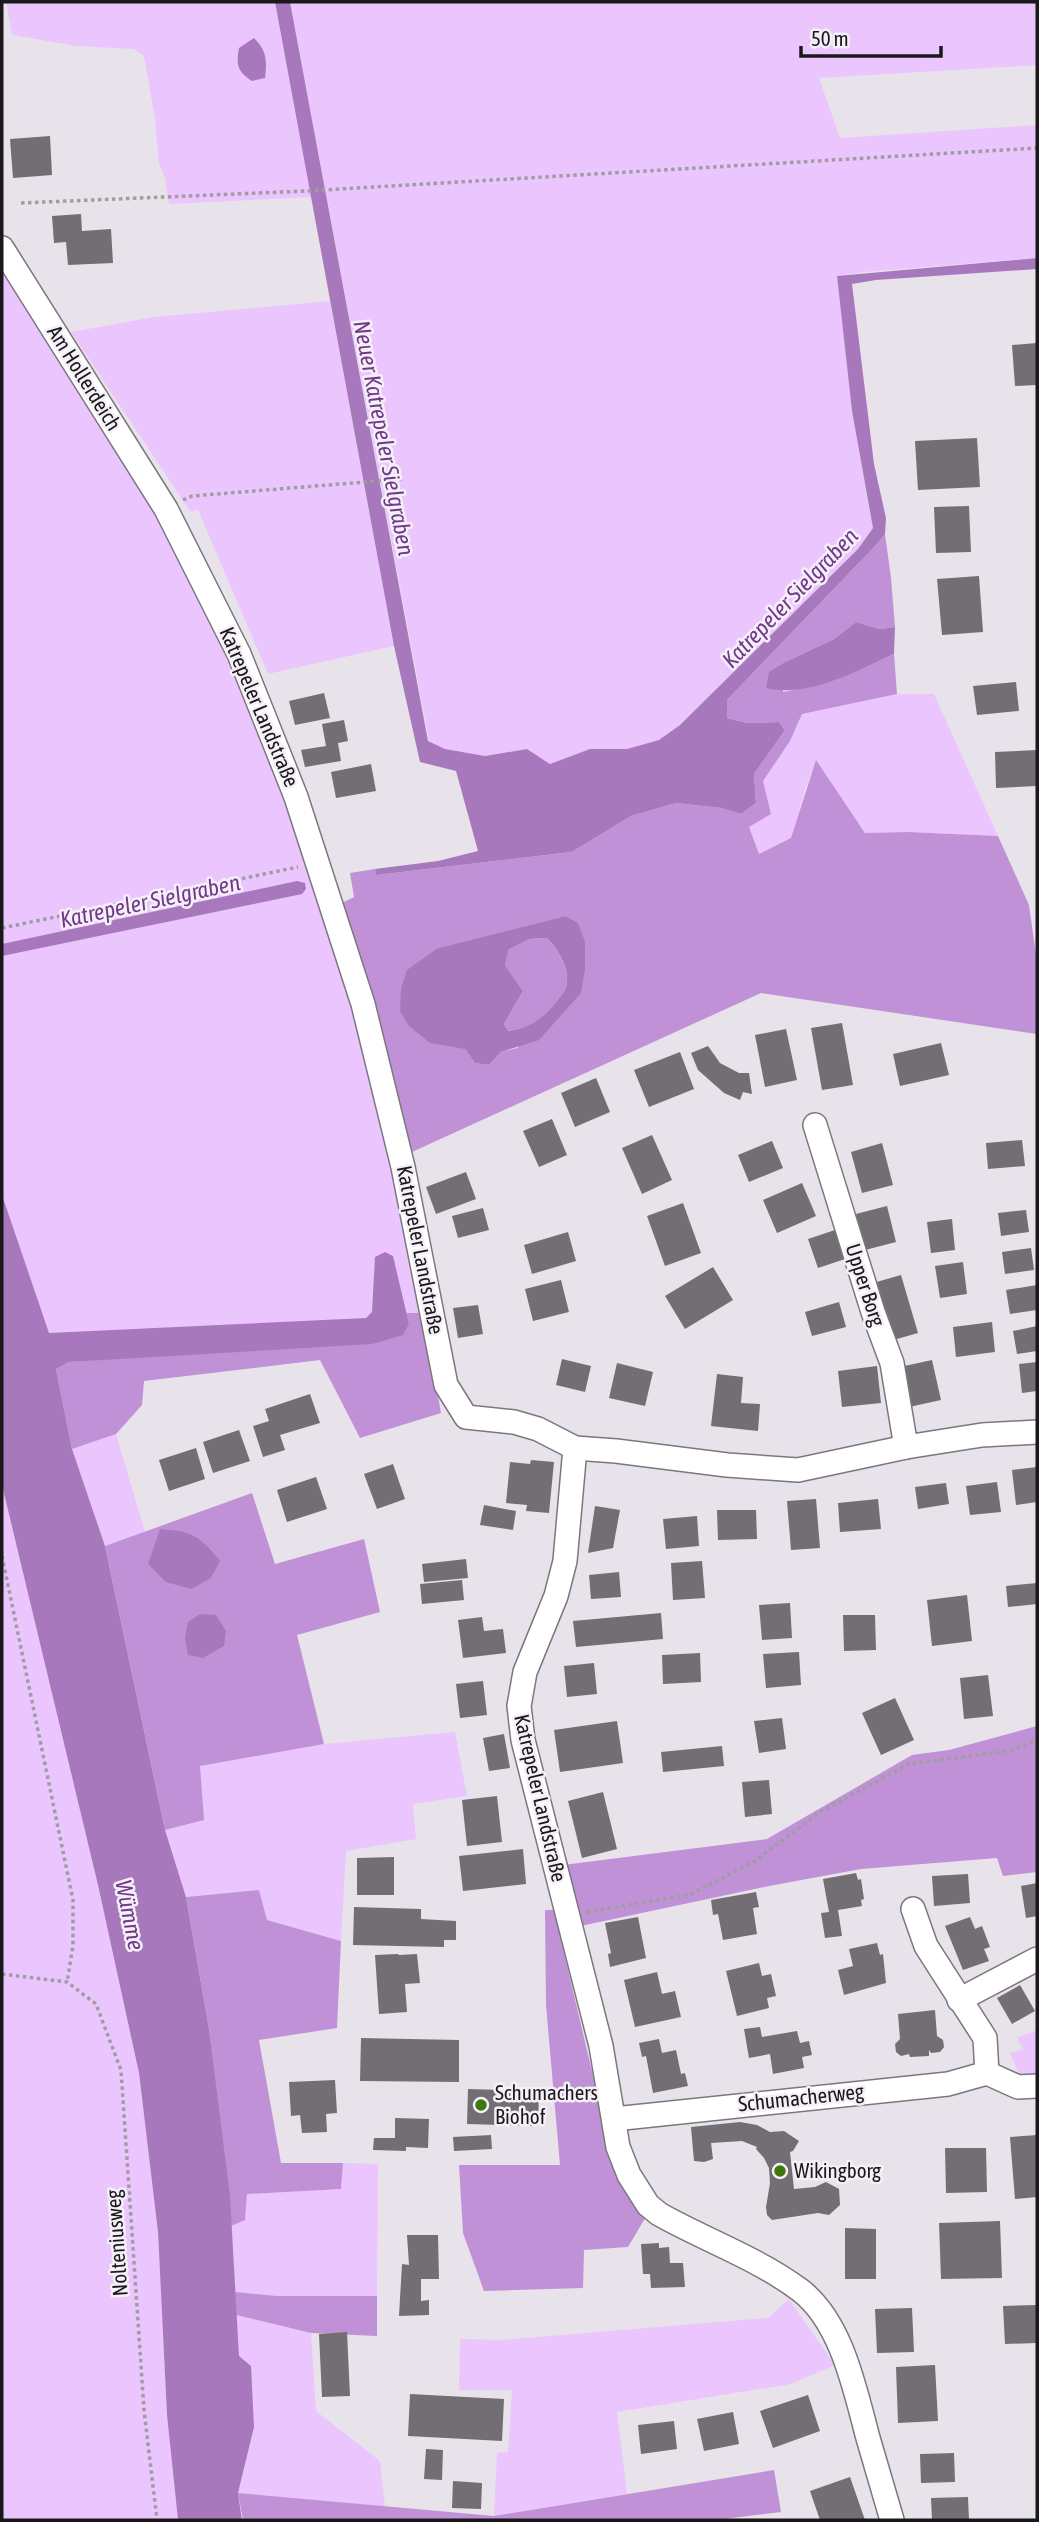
<svg xmlns="http://www.w3.org/2000/svg" width="1039" height="2522" font-family="'Asap Condensed',sans-serif">
<rect width="100%" height="100%" fill="#e8e3ea"/>
<!-- green -->
<g fill="#ebc5fd">
<polygon points="6,2 275,2 311,197 169,204 165,178 159,164 155,119 144,56 134,49 77,46 12,35"/>
<polygon points="290,2 1037,2 1037,65 819,78 840,138 1037,125 1037,258 864,272 837,276 852,411 873,528 858,549 713,694 680,725 659,740 627,749 590,749 550,764 527,749 485,756 445,749 429,741"/>
<polygon points="2,259 87,392 164,531 239,678 312,871 365,1046 423,1313 409,1316 58,1334 2,1341 48,1333 2,1195"/>
<polygon points="330,301 394,646 268,674 198,510 190,511 71,332 154,317"/>
<polygon points="897,694 934,694 998,836 908,832 865,833 816,761 804,792 792,838 759,854 748,826 771,814 762,781 790,741 802,714"/>
<polygon points="116,1434 145,1532 105,1546 72,1449"/>
<polygon points="2,1485 98,1885 139,2073 158,2232 167,2415 178,2520 2,2520"/>
<polygon points="455,1732 467,1796 413,1804 416,1839 346,1851 341,1941 267,1920 259,1890 186,1897 165,1830 203,1820 199,1766 324,1744"/>
<polygon points="1037,2030 1037,2081 1023,2083 1010,2053 1023,2049 1017,2038"/>
<polygon points="343,2163 378,2164 377,2296 277,2296 235,2292 231,2226 245,2219 247,2194 341,2189"/>
<polygon points="789,2299 835,2365 791,2384 617,2412 627,2494 494,2516 497,2453 508,2452 512,2390 459,2390 460,2339 502,2340 768,2318"/>
<polygon points="236,2315 311,2333 316,2411 380,2461 385,2507 238,2493 254,2427 239,2356"/>
</g>
<!-- forest -->
<g fill="#c091d6" fill-rule="evenodd">
<path d="M885,534l6,44 4,49 -15,2 -24,-7 -22,17 -47,22 -4,31c40,-7 75,-21 111,-38l3,40 -95,20 -12,27 -27,40 8,33 -22,13 10,27 32,-16 25,-78 49,73 43,-1 90,4 31,69 8,57v72l-276,-41 -349,159 -74,-247 16,-8 -4,-24 25,-4 1,6 196,-23 59,-36 45,-13 45,5 20,6 15,-11 -2,-29 31,-44 -6,-8 -32,1 -20,-5v-18l151,-157zM565,916l16,77 -64,55 -16,4 -12,13 -14,-2 -10,-14 -27,-101z"/>
<path d="M547,938c11,13 24,31 19,49 -1,5 -7,10 -9,14 -13,18 -27,27 -49,30l-4,-7 19,-33 -18,-26 4,-17 20,-9z"/>
<polygon points="406,1313 423,1313 441,1413 360,1438 320,1360 144,1381 142,1405 116,1434 72,1449 56,1369 69,1362 173,1354 409,1324"/>
<polygon points="252,1493 275,1564 364,1539 380,1612 297,1635 324,1744 200,1766 204,1820 165,1830 105,1546"/>
<polygon points="1037,1726 1037,1872 1003,1876 997,1858 861,1869 769,1886 576,1927 563,1865 767,1839 912,1755 949,1750"/>
<polygon points="259,1890 267,1920 341,1941 337,2028 259,2040 281,2163 343,2163 341,2189 247,2194 245,2220 231,2226 209,2029 186,1897"/>
<polygon points="545,1910 554,1910 602,2114 647,2215 628,2247 584,2250 583,2288 484,2291 463,2233 459,2165 560,2165 546,2005"/>
<polygon points="235,2292 277,2296 377,2296 377,2336 311,2333 236,2315"/>
<polygon points="774,2470 781,2512 716,2520 243,2520 238,2493 494,2516"/>
</g>
<!-- water -->
<g fill="#a779bc" fill-rule="evenodd">
<polygon points="275,2 290,2 428,741 445,749 485,756 527,749 550,764 590,749 627,749 659,740 680,725 858,549 873,528 852,411 837,276 1037,258 1037,269 876,280 852,284 874,464 886,518 885,534 878,543 727,700 727,718 747,723 779,722 785,730 754,774 756,803 741,814 721,808 676,803 631,816 572,852 376,875 375,869 438,861 478,851 456,771 420,762 394,646"/>
<path d="M254,38c13,13 13,23 11,40l-13,3c-15,-10 -16,-16 -13,-33z"/>
<path d="M856,622l24,7 15,-2 -1,27c-38,17 -85,44 -128,34l3,-16 18,-11 47,-22z"/>
<polygon points="297,881 305,883 306,889 302,894 2,956 2,944"/>
<path d="M565,916l13,7 7,19v28l-4,23 -42,47 -38,12 -12,13 -14,-2 -10,-14 -35,-6 -21,-17 -9,-15 1,-22 6,-19 31,-22zM547,938c11,12 24,31 19,49 -1,5 -7,10 -9,14 -13,17 -27,27 -49,30l-4,-7 19,-33 -18,-26 4,-16 20,-10z"/>
<polygon points="2,1195 49,1333 366,1318 372,1312 375,1257 385,1252 393,1256 409,1324 403,1335 372,1344 69,1362 56,1369 72,1449 105,1546 165,1830 186,1897 209,2029 230,2196 239,2356 251,2366 254,2427 238,2493 242,2520 178,2520 167,2415 158,2232 139,2073 98,1885 2,1485"/>
<path d="M160,1529c32,2 40,7 60,32l-9,17 -20,11 -25,-7 -18,-18z"/>
<polygon points="200,1614 216,1615 226,1631 224,1646 203,1658 188,1655 185,1638 188,1622"/>
</g>
<!-- building -->
<g fill="#726e74">
<polygon points="50,136 52,175 13,178 10,139"/>
<polygon points="81,214 82,231 111,229 113,263 68,265 66,242 54,243 52,216"/>
<polygon points="1037,343 1037,385 1015,386 1012,345"/>
<polygon points="977,438 980,487 918,490 915,441"/>
<polygon points="969,506 971,552 936,553 934,507"/>
<polygon points="979,576 983,632 942,635 937,579"/>
<polygon points="1016,682 1019,711 977,715 973,686"/>
<polygon points="324,693 330,718 295,725 289,701"/>
<polygon points="344,720 348,741 338,743 341,761 305,767 301,750 326,746 322,724"/>
<polygon points="1037,750 1037,786 996,788 995,752"/>
<polygon points="371,764 376,791 336,798 331,772"/>
<polygon points="842,1023 853,1085 822,1090 811,1028"/>
<polygon points="786,1029 797,1080 765,1087 755,1035"/>
<polygon points="941,1043 949,1075 900,1086 893,1054"/>
<polygon points="708,1046 720,1063 739,1073 749,1073 752,1094 743,1092 740,1100 724,1093 698,1070 691,1053"/>
<polygon points="680,1052 694,1089 649,1107 634,1070"/>
<polygon points="596,1078 610,1112 575,1127 561,1093"/>
<polygon points="552,1119 567,1155 539,1167 523,1131"/>
<polygon points="652,1135 672,1180 642,1194 622,1148"/>
<polygon points="1022,1140 1025,1166 988,1169 986,1143"/>
<polygon points="772,1141 783,1168 749,1182 738,1155"/>
<polygon points="882,1143 893,1185 862,1193 851,1152"/>
<polygon points="466,1172 476,1199 436,1214 426,1187"/>
<polygon points="802,1183 816,1216 777,1233 763,1200"/>
<polygon points="683,1203 701,1253 665,1266 647,1216"/>
<polygon points="887,1206 896,1242 865,1250 856,1214"/>
<polygon points="483,1208 489,1230 458,1238 452,1216"/>
<polygon points="1026,1210 1029,1232 1001,1236 998,1213"/>
<polygon points="952,1219 955,1250 931,1253 927,1222"/>
<polygon points="835,1230 845,1259 818,1268 808,1239"/>
<polygon points="568,1232 576,1261 532,1274 524,1245"/>
<polygon points="1031,1248 1034,1270 1005,1274 1002,1252"/>
<polygon points="963,1262 967,1294 940,1298 935,1266"/>
<polygon points="713,1267 733,1300 685,1329 665,1296"/>
<polygon points="901,1275 918,1333 890,1341 873,1283"/>
<polygon points="561,1280 569,1312 533,1321 525,1289"/>
<polygon points="1037,1285 1037,1310 1010,1314 1006,1290"/>
<polygon points="839,1302 846,1327 812,1336 805,1312"/>
<polygon points="478,1305 483,1334 458,1338 453,1308"/>
<polygon points="992,1322 995,1352 956,1357 953,1327"/>
<polygon points="1037,1326 1037,1351 1017,1354 1013,1331"/>
<polygon points="562,1359 591,1366 585,1392 556,1385"/>
<polygon points="932,1360 941,1400 909,1407 900,1367"/>
<polygon points="1037,1362 1037,1391 1022,1393 1019,1364"/>
<polygon points="617,1363 653,1372 645,1406 609,1398"/>
<polygon points="877,1366 881,1403 842,1407 838,1371"/>
<polygon points="717,1374 743,1377 741,1403 760,1404 758,1431 711,1426"/>
<polygon points="310,1394 320,1423 280,1435 285,1450 263,1457 253,1426 269,1421 265,1409"/>
<polygon points="239,1430 250,1461 213,1473 203,1442"/>
<polygon points="196,1448 205,1479 169,1491 159,1460"/>
<polygon points="531,1460 554,1462 549,1513 526,1511 527,1505 506,1503 510,1462 530,1464"/>
<polygon points="393,1464 405,1499 377,1509 364,1474"/>
<polygon points="1037,1467 1037,1502 1016,1505 1012,1470"/>
<polygon points="316,1477 327,1509 287,1522 277,1490"/>
<polygon points="997,1482 1001,1512 970,1515 966,1486"/>
<polygon points="946,1483 949,1504 918,1509 915,1487"/>
<polygon points="816,1499 820,1548 791,1550 787,1501"/>
<polygon points="878,1499 881,1529 840,1532 838,1503"/>
<polygon points="484,1505 516,1511 513,1530 480,1525"/>
<polygon points="595,1506 620,1510 613,1548 588,1553"/>
<polygon points="717,1510 756,1510 757,1539 718,1540"/>
<polygon points="697,1516 699,1546 666,1549 663,1519"/>
<polygon points="466,1559 468,1578 424,1582 422,1564"/>
<polygon points="702,1561 705,1598 673,1600 671,1563"/>
<polygon points="619,1572 621,1597 591,1599 589,1575"/>
<polygon points="462,1580 464,1600 422,1604 420,1584"/>
<polygon points="1037,1583 1037,1604 1008,1607 1006,1586"/>
<polygon points="967,1595 972,1641 932,1646 927,1600"/>
<polygon points="790,1603 792,1638 762,1640 759,1605"/>
<polygon points="661,1613 663,1639 576,1647 573,1621"/>
<polygon points="843,1615 875,1615 876,1650 844,1651"/>
<polygon points="482,1617 484,1631 503,1629 506,1653 463,1658 458,1620"/>
<polygon points="799,1652 801,1685 766,1688 763,1654"/>
<polygon points="700,1653 701,1682 663,1684 662,1655"/>
<polygon points="594,1663 597,1694 567,1697 564,1666"/>
<polygon points="988,1675 993,1716 964,1719 960,1678"/>
<polygon points="483,1681 487,1715 460,1718 456,1684"/>
<polygon points="895,1698 914,1740 881,1755 862,1713"/>
<polygon points="782,1718 786,1749 759,1753 754,1721"/>
<polygon points="617,1721 623,1763 560,1772 554,1730"/>
<polygon points="504,1734 510,1768 489,1771 483,1738"/>
<polygon points="722,1746 724,1766 663,1772 661,1752"/>
<polygon points="769,1780 772,1814 745,1817 742,1782"/>
<polygon points="603,1792 617,1849 582,1858 568,1801"/>
<polygon points="497,1796 502,1842 467,1846 462,1800"/>
<polygon points="523,1849 526,1884 463,1891 459,1856"/>
<polygon points="394,1857 394,1895 357,1895 357,1858"/>
<polygon points="856,1873 858,1880 861,1879 864,1899 861,1900 862,1906 838,1910 842,1936 825,1938 821,1913 829,1912 823,1879"/>
<polygon points="968,1874 970,1903 934,1906 932,1876"/>
<polygon points="1037,1883 1037,1916 1026,1918 1021,1886"/>
<polygon points="756,1892 759,1907 753,1908 757,1934 723,1940 718,1914 713,1915 711,1900"/>
<polygon points="354,1907 421,1909 421,1919 456,1921 456,1940 444,1940 444,1947 353,1945"/>
<polygon points="638,1917 646,1958 610,1967 608,1954 611,1953 605,1923"/>
<polygon points="970,1917 975,1929 982,1926 990,1947 984,1949 989,1961 963,1970 945,1926"/>
<polygon points="877,1943 880,1955 883,1954 886,1983 844,1995 838,1970 853,1966 849,1949"/>
<polygon points="398,1954 399,1955 417,1954 420,1983 405,1984 407,2012 379,2014 375,1955"/>
<polygon points="759,1963 762,1976 771,1974 776,1996 767,1998 769,2008 737,2016 726,1971"/>
<polygon points="657,1972 662,1994 675,1991 681,2017 635,2027 624,1980"/>
<polygon points="1020,1985 1035,2011 1012,2024 997,1998"/>
<polygon points="935,2010 937,2036 943,2040 944,2047 940,2052 931,2053 929,2050 929,2056 910,2057 909,2054 901,2056 896,2052 895,2044 900,2039 898,2014"/>
<polygon points="760,2027 762,2037 797,2031 800,2043 809,2041 812,2055 802,2057 804,2068 773,2074 770,2054 749,2058 744,2029"/>
<polygon points="361,2038 459,2040 459,2082 360,2081"/>
<polygon points="659,2039 662,2053 676,2050 681,2074 685,2073 688,2086 653,2093 646,2056 642,2057 639,2043"/>
<polygon points="335,2080 337,2113 326,2114 327,2132 302,2133 300,2115 291,2116 289,2082"/>
<polygon points="468,2089 539,2091 538,2126 467,2124"/>
<polygon points="395,2118 429,2119 428,2148 406,2147 406,2151 373,2150 374,2138 395,2138"/>
<polygon points="740,2122 757,2125 770,2132 784,2131 799,2141 793,2151 790,2152 794,2189 815,2187 826,2182 839,2189 840,2205 829,2215 818,2213 772,2220 767,2215 766,2207 770,2183 769,2168 764,2158 756,2149 757,2147 742,2141 711,2143 713,2159 704,2162 694,2161 691,2127"/>
<polygon points="491,2135 492,2149 454,2151 453,2137"/>
<polygon points="1037,2135 1037,2197 1015,2199 1010,2137"/>
<polygon points="945,2148 986,2148 987,2192 946,2193"/>
<polygon points="1000,2221 1002,2278 941,2279 939,2223"/>
<polygon points="845,2228 876,2229 876,2279 845,2279"/>
<polygon points="407,2235 438,2235 439,2279 421,2279 421,2301 429,2300 429,2315 399,2316 402,2264 409,2265"/>
<polygon points="659,2243 659,2248 669,2247 670,2263 683,2263 685,2287 651,2288 650,2274 643,2274 641,2244"/>
<polygon points="1037,2305 1037,2343 1005,2344 1003,2306"/>
<polygon points="912,2308 914,2352 877,2353 875,2309"/>
<polygon points="347,2332 350,2396 322,2397 319,2334"/>
<polygon points="935,2365 938,2421 898,2423 896,2367"/>
<polygon points="410,2394 504,2399 502,2441 408,2436"/>
<polygon points="808,2395 820,2431 773,2448 760,2411"/>
<polygon points="733,2412 739,2444 704,2451 697,2419"/>
<polygon points="674,2421 677,2449 641,2454 638,2425"/>
<polygon points="426,2449 443,2450 442,2480 424,2479"/>
<polygon points="954,2453 955,2482 921,2483 920,2454"/>
<polygon points="850,2477 865,2520 820,2520 810,2491"/>
<polygon points="453,2481 482,2483 481,2509 452,2508"/>
<polygon points="968,2497 969,2520 932,2520 931,2498"/>
</g>
<g fill="none" stroke-linecap="round" stroke-linejoin="round">
<!-- minor casing -->
<g stroke="#7b777d" stroke-width="26">
<g id="minor">
<polyline points="2,248 166,509 239,654 273,739 296,797 363,1004 403,1167 446,1385 466,1417 514,1422 538,1429 575,1448 616,1451 727,1465 798,1470 906,1447 982,1435 1037,1432"/>
<polyline points="815,1125 873,1312 892,1363 906,1447"/>
<path d="M575,1448l-10,113 -9,35 -31,76 -6,34 4,34 78,306 17,101 11,28 19,30 11,9c46,26 98,44 141,76 42,32 55,100 68,148 8,28 16,55 24,82"/>
<polyline points="913,1909 926,1946 985,2038 987,2073"/>
<polyline points="959,2000 1037,1959"/>
<polyline points="614,2119 948,2084 987,2073 1018,2087 1037,2086"/>
</g>
</g>
<!-- path -->
<g stroke="#a09ca1" stroke-width="3.5" stroke-dasharray="3.5 3.5" stroke-linecap="butt">
<polyline points="21,203 306,191 1037,148"/>
<polyline points="183,500 192,496 402,479"/>
<polyline points="2,928 298,867"/>
<polyline points="2,1556 73,1900 73,1946 67,1982"/>
<polyline points="587,1912 689,1895 755,1861 820,1812 909,1764 1009,1751 1037,1740"/>
<polyline points="2,1974 67,1982 96,2004 121,2070 144,2410 157,2520"/>
</g>
<!-- minor -->
<use href="#minor" stroke="#fff" stroke-width="23"/>
</g>
<!-- markers -->
<g fill="#3f770b" stroke="#f5f0f8" stroke-width="2.5">
<circle cx="481" cy="2105" r="7"/>
<circle cx="780" cy="2171" r="7"/>
</g>
<g text-anchor="middle" stroke-width="5" stroke-linejoin="round" paint-order="stroke">
<!-- street labels -->
<g font-size="21" fill="#1a181b" stroke="#f5f0f8">
<text transform="translate(84 378) rotate(58)" y="7">Am Hollerdeich</text>
<text transform="translate(259 707) rotate(67)" y="7">Katrepeler Landstraße</text>
<text transform="translate(420 1250) rotate(79)" y="7">Katrepeler Landstraße</text>
<text transform="translate(865 1285) rotate(72)" y="7">Upper Borg</text>
<text transform="translate(540 1798) rotate(77)" y="7">Katrepeler Landstraße</text>
<text transform="translate(801 2098) rotate(-6)" y="7">Schumacherweg</text>
<text transform="translate(117 2243) rotate(-94)" y="7">Nolteniusweg</text>
</g>
<!-- poi labels -->
<g font-size="21" fill="#1a181b" stroke="#f5f0f8" text-anchor="start">
<text x="495" y="2100">Schumachers<tspan x="495" dy="24">Biohof</tspan></text>
<text x="794" y="2178">Wikingborg</text>
</g>
<!-- water labels -->
<g font-size="23" font-style="italic" fill="#72398a" stroke="#f5f0f8">
<text transform="translate(384 438) rotate(79)" y="8">Neuer Katrepeler Sielgraben</text>
<text transform="translate(790 598) rotate(-46)" y="8">Katrepeler Sielgraben</text>
<text transform="translate(150 901) rotate(-12)" y="8">Katrepeler Sielgraben</text>
<text transform="translate(130 1915) rotate(79)" y="8">Wümme</text>
</g>
</g>
<!-- border -->
<rect width="1039" height="2522" fill="none" stroke="#1a181b" stroke-width="7"/>
<!-- scale -->
<path d="M801 46v10h140v-10" fill="none" stroke="#1a181b" stroke-width="3.5"/>
<text x="811" y="46" font-size="21" fill="#1a181b" stroke="#f5f0f8" stroke-width="5" paint-order="stroke">50 m</text>
</svg>
